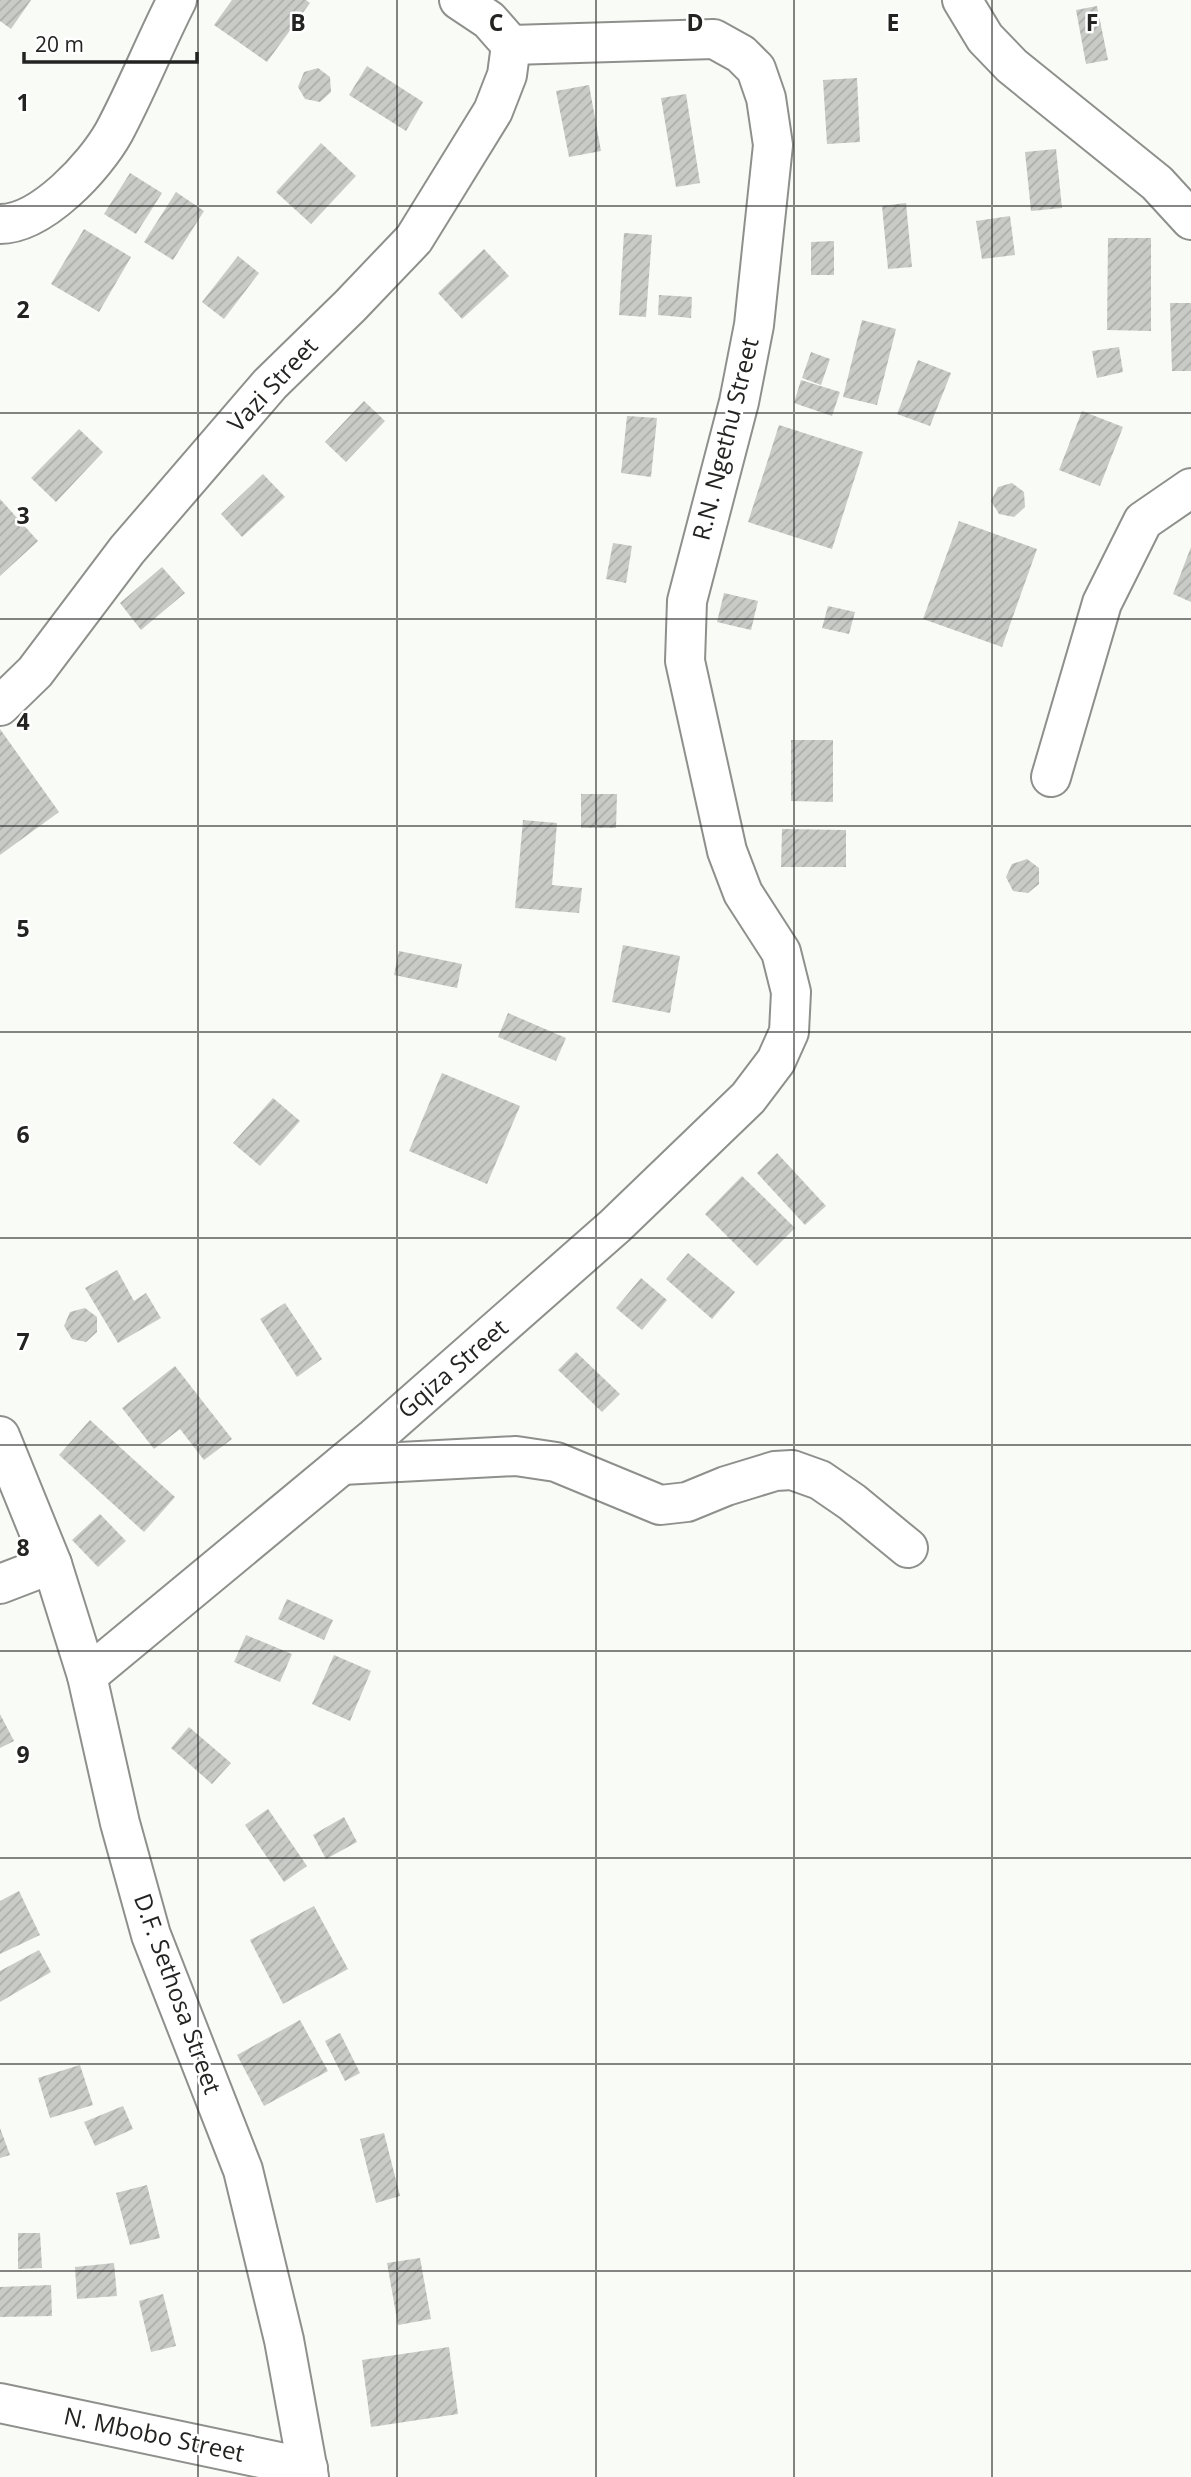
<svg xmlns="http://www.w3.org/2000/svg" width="1191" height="2477" font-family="'Open Sans',sans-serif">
<defs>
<pattern id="building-hatch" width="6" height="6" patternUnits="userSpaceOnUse" patternTransform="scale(1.75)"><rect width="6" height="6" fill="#c9cbc7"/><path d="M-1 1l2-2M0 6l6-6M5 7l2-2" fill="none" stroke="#acaeab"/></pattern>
</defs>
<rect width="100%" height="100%" fill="#f9fbf6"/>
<!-- building -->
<g fill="url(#building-hatch)">
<polygon points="0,0 31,0 11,29 0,21"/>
<polygon points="232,0 306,0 310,3 267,62 214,25"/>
<polygon points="1097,6 1108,60 1086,64 1076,10"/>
<polygon points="367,66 423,102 406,131 349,95"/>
<polygon points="318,68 330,77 331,92 320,102 305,99 298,87 304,72"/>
<polygon points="857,78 860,142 827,144 823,80"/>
<polygon points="589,85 601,151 569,157 556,91"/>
<polygon points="686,94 700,183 676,187 661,98"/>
<polygon points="321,143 356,176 311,224 276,192"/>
<polygon points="1056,149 1062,208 1031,211 1025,152"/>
<polygon points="130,173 162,193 136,234 104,214"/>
<polygon points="176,192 204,211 173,260 144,242"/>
<polygon points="906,203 912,267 888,269 882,206"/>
<polygon points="1010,216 1015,255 982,259 976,221"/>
<polygon points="84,229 131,257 99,312 51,284"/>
<polygon points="624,233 652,235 646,317 619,315"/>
<polygon points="1108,238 1151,238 1151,331 1107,330"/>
<polygon points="834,241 834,275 811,275 811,242"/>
<polygon points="484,249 509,276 462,319 438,293"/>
<polygon points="238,256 259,273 224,319 202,302"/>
<polygon points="659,295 692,297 691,318 658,315"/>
<polygon points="1170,303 1191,303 1191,371 1172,371"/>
<polygon points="862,320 896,329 877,405 843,397"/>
<polygon points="1119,347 1123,372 1097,378 1092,351"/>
<polygon points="811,352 830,359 821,385 802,378"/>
<polygon points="918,360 951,373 930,426 897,414"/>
<polygon points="801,380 840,392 832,416 794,403"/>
<polygon points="364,401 385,421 346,462 325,442"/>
<polygon points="1082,411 1123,427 1100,486 1059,470"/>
<polygon points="627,416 657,418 651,477 621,473"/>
<polygon points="779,425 863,452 832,549 748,522"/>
<polygon points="79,429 103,452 56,502 31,478"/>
<polygon points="263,474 285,497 242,537 221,514"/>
<polygon points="1012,483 1024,492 1025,507 1014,517 999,514 991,501 998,487"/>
<polygon points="0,499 38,541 0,576"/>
<polygon points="959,521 1037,549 1002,647 923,619"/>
<polygon points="613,543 632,546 626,583 606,579"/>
<polygon points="1191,547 1191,602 1173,594"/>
<polygon points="162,567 185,593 141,630 120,603"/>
<polygon points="724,593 758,601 751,630 717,622"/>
<polygon points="828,606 855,612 849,634 822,628"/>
<polygon points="0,729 59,812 0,855"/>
<polygon points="791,740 833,740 833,802 791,801"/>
<polygon points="581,794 617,794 616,828 581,828"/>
<polygon points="523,820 557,823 552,885 582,888 579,913 515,908"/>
<polygon points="782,829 846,830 846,867 781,867"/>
<polygon points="1027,859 1039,868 1039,884 1028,893 1013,891 1006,877 1012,864"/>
<polygon points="623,945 680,956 670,1013 612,1002"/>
<polygon points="399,951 462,964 457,988 394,975"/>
<polygon points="508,1013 566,1038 556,1061 498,1037"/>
<polygon points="442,1073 520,1106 487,1184 409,1151"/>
<polygon points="273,1098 300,1121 260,1166 233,1143"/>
<polygon points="777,1153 826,1206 805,1225 757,1173"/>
<polygon points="742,1176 795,1228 757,1266 705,1214"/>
<polygon points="688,1253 735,1292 712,1319 666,1279"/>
<polygon points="117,1270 134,1301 146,1293 161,1318 118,1343 85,1288"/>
<polygon points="641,1278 667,1300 642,1330 616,1308"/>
<polygon points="285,1303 322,1359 297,1377 260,1319"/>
<polygon points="85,1308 97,1317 97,1332 86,1342 72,1339 64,1326 70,1312"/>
<polygon points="576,1352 620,1394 602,1412 558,1370"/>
<polygon points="175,1366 232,1439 204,1460 180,1429 154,1449 122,1408"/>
<polygon points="90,1420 175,1497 144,1532 59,1455"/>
<polygon points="100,1514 126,1541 98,1567 72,1540"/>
<polygon points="287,1599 333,1620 324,1640 278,1619"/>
<polygon points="246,1635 292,1654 280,1682 234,1662"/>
<polygon points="334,1655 371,1671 350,1721 312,1704"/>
<polygon points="0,1714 14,1741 0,1748"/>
<polygon points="189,1727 231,1763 212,1784 171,1748"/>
<polygon points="268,1809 307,1866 284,1882 245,1825"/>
<polygon points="344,1817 357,1842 326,1859 313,1835"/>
<polygon points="19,1891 40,1935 0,1954 0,1901"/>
<polygon points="314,1906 348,1969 283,2004 250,1940"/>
<polygon points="39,1950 51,1972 0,2002 0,1971"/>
<polygon points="300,2020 328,2071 264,2106 237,2055"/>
<polygon points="340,2033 360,2073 345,2081 325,2041"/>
<polygon points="80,2065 93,2105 50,2118 38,2078"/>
<polygon points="123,2106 133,2129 95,2146 84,2122"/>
<polygon points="0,2128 10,2155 0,2158"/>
<polygon points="384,2133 400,2196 376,2203 360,2139"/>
<polygon points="147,2185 160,2238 130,2245 116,2193"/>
<polygon points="18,2233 40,2233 42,2268 18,2269"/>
<polygon points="420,2258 431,2319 398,2325 387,2263"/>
<polygon points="114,2263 117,2296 77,2299 75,2267"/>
<polygon points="51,2285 52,2316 0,2317 0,2287"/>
<polygon points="163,2294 176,2346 151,2352 139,2301"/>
<polygon points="449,2347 458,2414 371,2427 362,2360"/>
</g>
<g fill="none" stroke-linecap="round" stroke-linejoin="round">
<!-- minor casing -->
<g stroke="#8e908c" stroke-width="42">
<g id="minor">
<polyline points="459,0 489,20 511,45"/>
<polyline points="962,0 985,38 1012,66 1157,183 1191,220"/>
<path d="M0,224c42,0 95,-58 114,-92 23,-43 41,-89 63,-132"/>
<polyline points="0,706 35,672 127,550 270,384 350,306 414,239 493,111 507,75 511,45"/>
<polyline points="1051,777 1102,603 1143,521 1191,488"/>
<polyline points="0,1436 52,1564 87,1676 120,1823 151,1935 243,2170 284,2340 309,2477"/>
<polyline points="342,1465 516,1456 556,1462 660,1505 687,1502 726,1486 775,1471 792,1470 820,1480 852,1502 908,1548"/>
<polyline points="0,1584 52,1564"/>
<polyline points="87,1676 373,1439 615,1226 748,1098 776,1061 789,1032 791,992 781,952 743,893 727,851 685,661 687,601 739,402 754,325 773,145 766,98 756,69 741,54 714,39 511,45"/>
<polyline points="0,2403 308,2468"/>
</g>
</g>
<!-- minor -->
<use href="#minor" stroke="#fff" stroke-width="38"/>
</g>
<!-- grid -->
<path fill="none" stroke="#232322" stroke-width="2" stroke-opacity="0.55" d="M198,0v2477M397,0v2477M596,0v2477M794,0v2477M992,0v2477M0,206h1191M0,413h1191M0,619h1191M0,826h1191M0,1032h1191M0,1238h1191M0,1445h1191M0,1651h1191M0,1858h1191M0,2064h1191M0,2271h1191"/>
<g text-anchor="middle" stroke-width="5" stroke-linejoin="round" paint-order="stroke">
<!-- street labels -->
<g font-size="24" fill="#232322" stroke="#fff">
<text transform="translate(273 385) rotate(-47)" y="8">Vazi Street</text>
<text transform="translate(726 439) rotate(-76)" y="8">R.N. Ngethu Street</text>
<text transform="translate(453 1369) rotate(-41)" y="8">Gqiza Street</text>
<text transform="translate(177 1994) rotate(70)" y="8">D.F. Sethosa Street</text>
<text transform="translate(154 2435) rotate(12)" y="8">N. Mbobo Street</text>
</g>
</g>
<g font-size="23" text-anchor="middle" font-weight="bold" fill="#232322" stroke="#fff" stroke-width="5" stroke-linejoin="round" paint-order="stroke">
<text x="298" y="31">B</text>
<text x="496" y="31">C</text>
<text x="695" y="31">D</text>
<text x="893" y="31">E</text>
<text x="1092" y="31">F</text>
<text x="23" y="111">1</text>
<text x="23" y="318">2</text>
<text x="23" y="524">3</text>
<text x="23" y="730">4</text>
<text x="23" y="937">5</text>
<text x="23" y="1143">6</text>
<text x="23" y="1350">7</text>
<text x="23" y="1556">8</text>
<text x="23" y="1763">9</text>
</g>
<!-- scale -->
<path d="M24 52v10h173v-10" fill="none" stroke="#232322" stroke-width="3.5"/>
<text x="35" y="52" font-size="21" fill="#232322" stroke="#ffffff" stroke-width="5" paint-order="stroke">20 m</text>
</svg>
